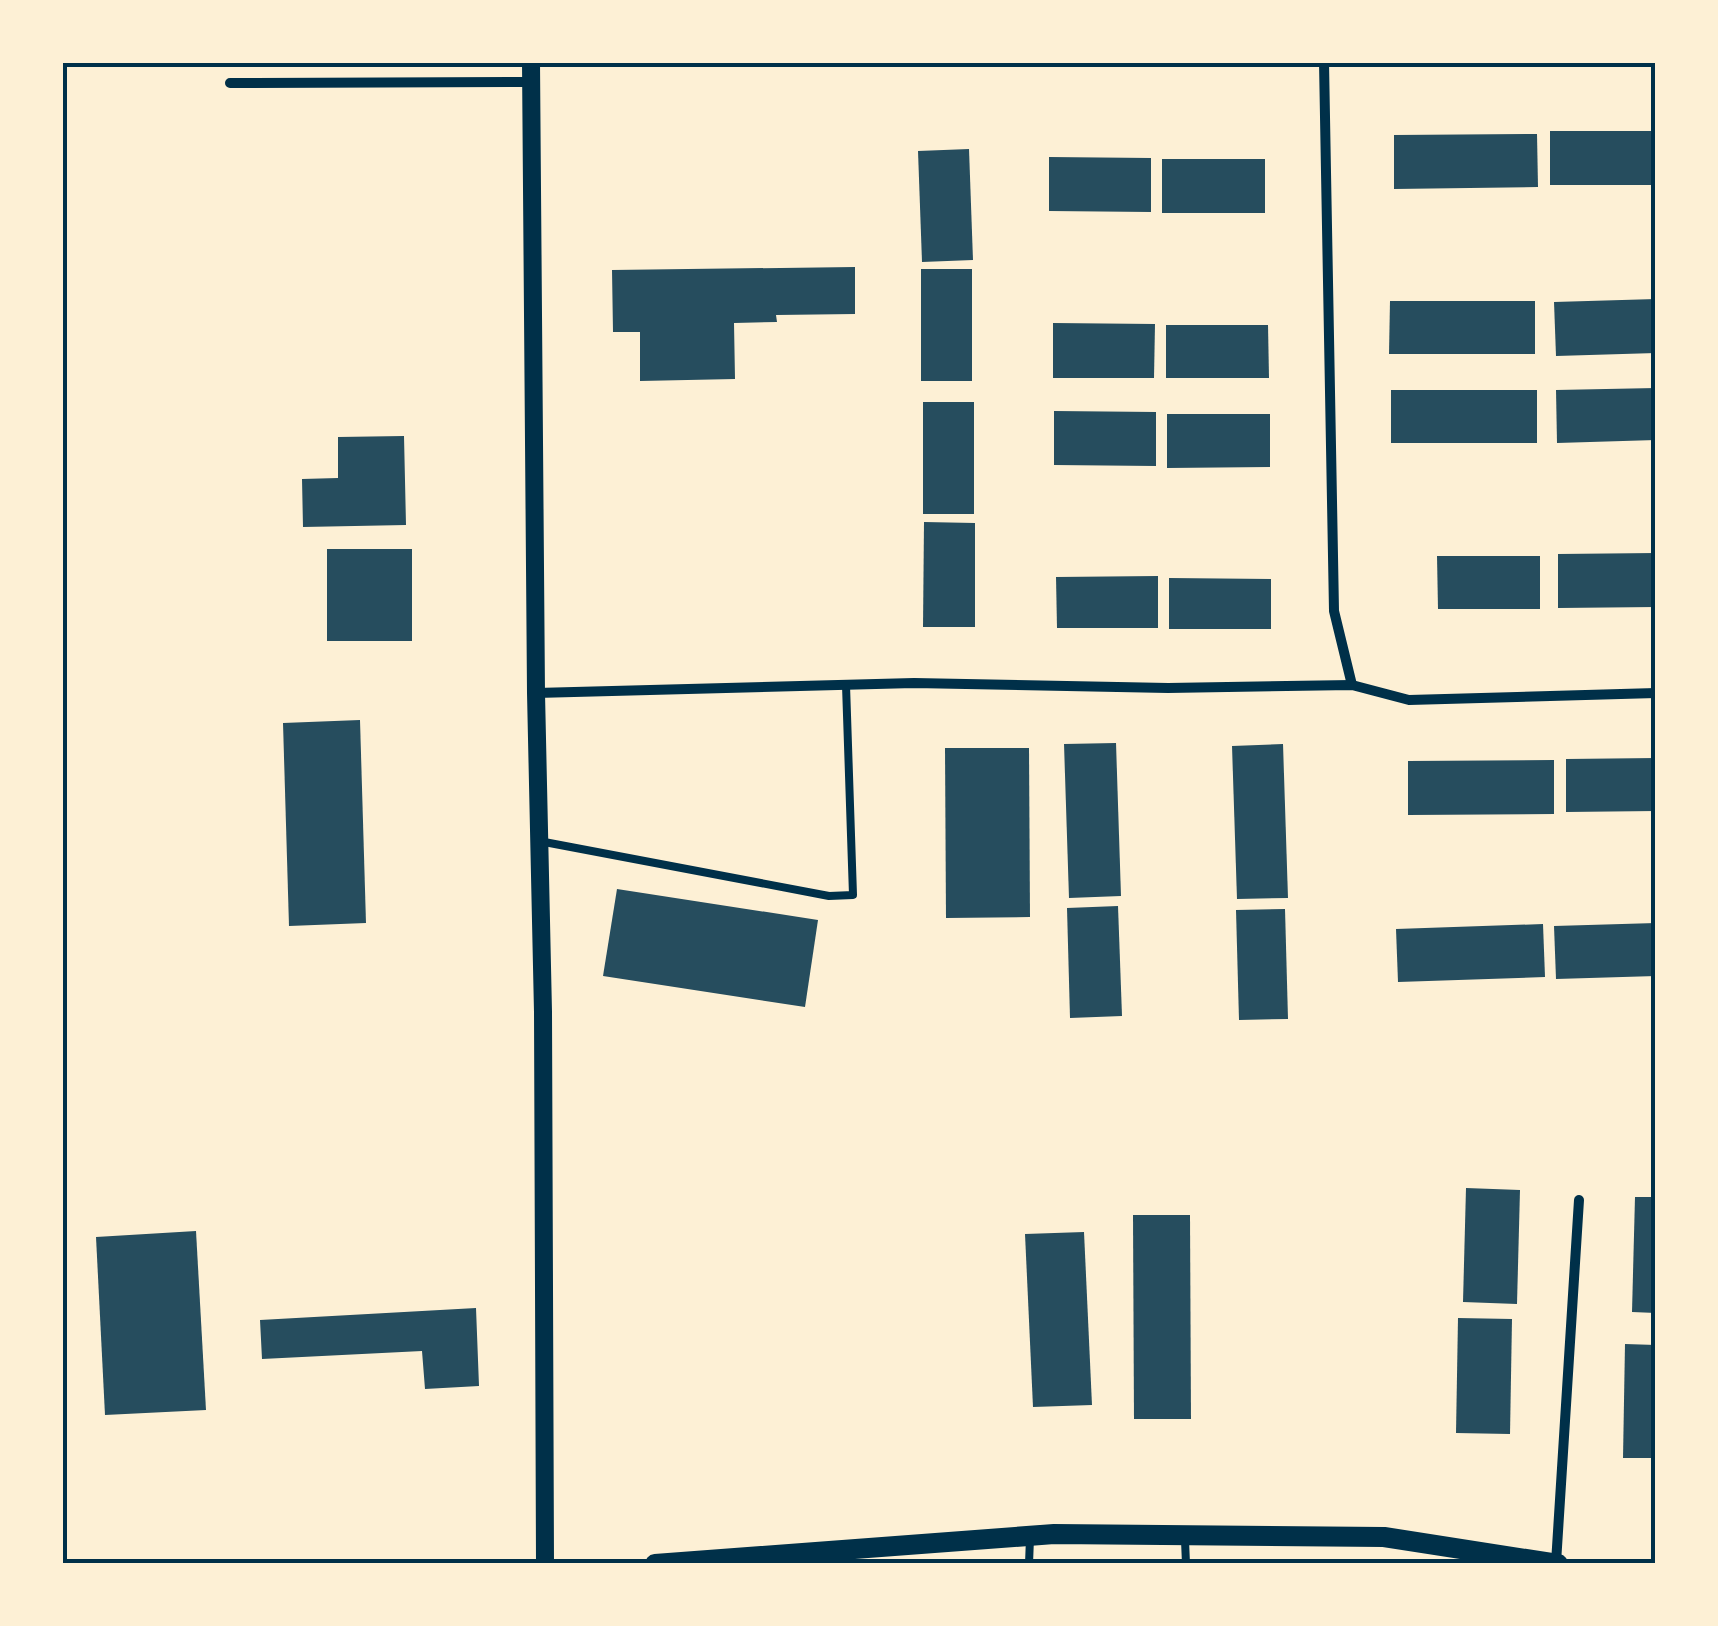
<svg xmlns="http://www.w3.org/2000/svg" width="1718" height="1626" font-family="'Golos Text',sans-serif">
<rect width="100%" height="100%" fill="#fdf0d5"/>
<!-- building -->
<g fill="#264d5e">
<rect x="1550" y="131" width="106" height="54"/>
<polygon points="1537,134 1538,187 1394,189 1394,135"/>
<polygon points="969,149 973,260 922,262 918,151"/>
<polygon points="1049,157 1151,158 1151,212 1049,211"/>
<rect x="1162" y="159" width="103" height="54"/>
<polygon points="855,267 855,314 776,315 777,322 734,323 735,379 640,381 640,332 613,332 612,270"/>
<rect x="921" y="269" width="51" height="112"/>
<polygon points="1656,299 1656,353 1556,356 1554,302"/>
<polygon points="1390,301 1535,301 1535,354 1389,354"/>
<polygon points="1053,323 1155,324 1154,378 1053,378"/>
<polygon points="1166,325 1268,325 1269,378 1166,378"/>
<polygon points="1656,388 1656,440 1557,443 1556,390"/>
<rect x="1391" y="390" width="146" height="53"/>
<rect x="923" y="402" width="51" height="112"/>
<polygon points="1054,411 1156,412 1156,466 1054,465"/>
<polygon points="1167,414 1270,414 1270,467 1167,468"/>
<polygon points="404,436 406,525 303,527 302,479 338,478 338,437"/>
<polygon points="924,522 975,523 975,627 923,627"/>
<rect x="327" y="549" width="85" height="92"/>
<polygon points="1656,553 1656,607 1558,608 1558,554"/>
<polygon points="1437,556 1540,556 1540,609 1438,609"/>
<polygon points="1158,576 1158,628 1057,628 1056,577"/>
<polygon points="1169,578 1271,579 1271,629 1169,629"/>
<polygon points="360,720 366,923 289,926 283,723"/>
<polygon points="1116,743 1121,896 1069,898 1064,744"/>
<polygon points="1283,744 1288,898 1237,899 1232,746"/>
<polygon points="945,748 1029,748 1030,917 946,918"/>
<polygon points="1656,758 1656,811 1566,812 1566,759"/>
<polygon points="1554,760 1554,814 1408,815 1408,761"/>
<polygon points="617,889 818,920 805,1007 603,976"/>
<polygon points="1118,906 1122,1016 1070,1018 1067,908"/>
<polygon points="1285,909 1288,1019 1239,1020 1236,910"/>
<polygon points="1656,923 1656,976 1556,979 1554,926"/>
<polygon points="1543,924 1545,977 1398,982 1396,929"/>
<polygon points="1466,1188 1520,1190 1517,1304 1463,1302"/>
<polygon points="1635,1197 1656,1197 1656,1313 1632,1312"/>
<polygon points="1133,1215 1190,1215 1191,1419 1134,1419"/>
<polygon points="196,1231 206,1410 105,1415 96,1237"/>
<polygon points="1084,1232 1092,1405 1033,1407 1025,1234"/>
<polygon points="476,1308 479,1386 425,1389 422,1351 262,1359 260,1320"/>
<polygon points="1458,1318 1512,1319 1510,1434 1456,1433"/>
<polygon points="1625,1344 1656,1345 1656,1458 1623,1458"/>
</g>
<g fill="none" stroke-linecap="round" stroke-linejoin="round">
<!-- service -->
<g stroke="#003049" stroke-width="8">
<polyline points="539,841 829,896 853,895 846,685"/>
<polyline points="1185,1540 1186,1564"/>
<polyline points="1029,1564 1030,1538"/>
</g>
<!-- minor -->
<g stroke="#003049" stroke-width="10">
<polyline points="1324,62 1334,611 1352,685"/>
<polyline points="230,83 531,82"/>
<polyline points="536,693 914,683 1168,688 1352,685 1409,700 1656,693"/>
<polyline points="1556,1563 1579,1200"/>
</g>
<!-- tertiary -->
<polyline stroke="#003049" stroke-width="18" points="531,62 536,693 543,1012 545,1564"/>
<!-- secondary -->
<polyline stroke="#003049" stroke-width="20" points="655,1564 1054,1534 1384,1537 1558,1564"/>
</g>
<!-- border -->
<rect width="1718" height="1626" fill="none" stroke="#fdf0d5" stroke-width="130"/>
<rect x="65" y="65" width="1588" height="1496" fill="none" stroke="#003049" stroke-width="4"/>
</svg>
